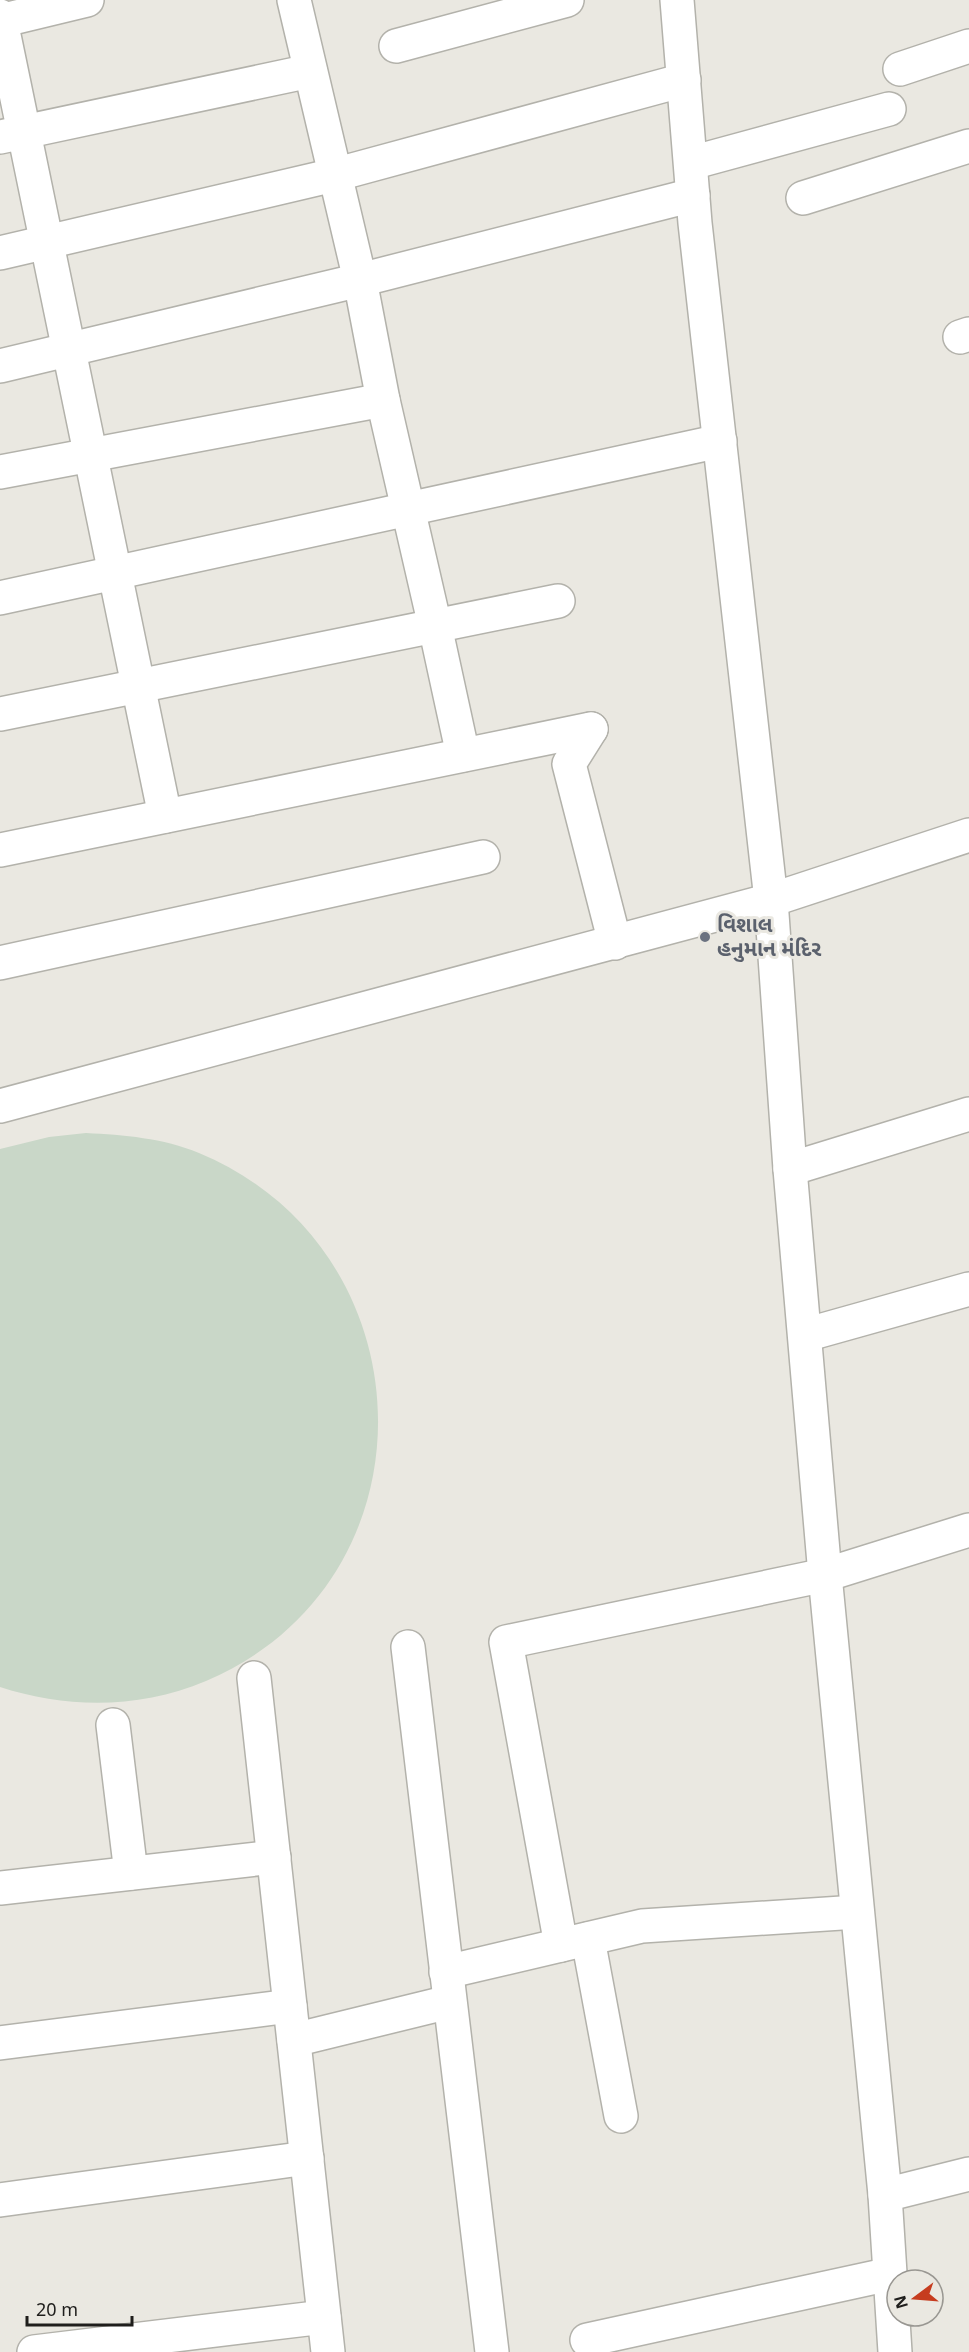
<svg xmlns="http://www.w3.org/2000/svg" width="969" height="2352" font-family="'Noto Sans','Noto Sans Gujarati',sans-serif">
<rect width="100%" height="100%" fill="#eae8e1"/>
<!-- pitch -->
<path fill="#c9d7c8" d="M86,1133c38,2 77,5 113,20 233,97 242,428 7,528 -67,28 -138,28 -206,6v-538l49,-12z"/>
<g fill="none" stroke-linecap="round" stroke-linejoin="round">
<!-- minor casing -->
<g stroke="#b3b2ab" stroke-width="36">
<g id="minor">
<polyline points="294,0 360,280 383,400 435,626 463,755"/>
<polyline points="677,0 695,223 771,900 790,1169 825,1575 885,2195 895,2352"/>
<polyline points="0,16 165,816"/>
<polyline points="0,21 87,0"/>
<polyline points="396,46 567,0"/>
<polyline points="900,69 969,46"/>
<polyline points="0,137 310,71"/>
<polyline points="691,163 889,109"/>
<polyline points="803,198 969,146"/>
<polyline points="0,253 334,175 684,80"/>
<polyline points="960,337 969,334"/>
<polyline points="0,366 360,280 693,195"/>
<polyline points="0,472 383,400"/>
<polyline points="0,598 720,441"/>
<polyline points="0,714 558,601"/>
<polyline points="591,729 569,764 615,943"/>
<polyline points="0,850 591,729"/>
<polyline points="0,963 483,857"/>
<polyline points="0,1106 771,900 969,835"/>
<polyline points="790,1169 969,1114"/>
<polyline points="805,1335 969,1289"/>
<polyline points="408,1647 492,2352"/>
<polyline points="254,1678 328,2352"/>
<polyline points="113,1725 131,1873"/>
<polyline points="0,1888 274,1857"/>
<polyline points="588,1939 621,2116"/>
<polyline points="561,1945 506,1642 825,1575 969,1530"/>
<polyline points="446,1972 642,1926 857,1912"/>
<polyline points="294,2040 449,2002"/>
<polyline points="0,2043 290,2006"/>
<polyline points="885,2195 969,2174"/>
<polyline points="0,2200 307,2158"/>
<polyline points="587,2340 890,2274"/>
<polyline points="34,2352 324,2317"/>
</g>
</g>
<!-- minor -->
<use href="#minor" stroke="#fff" stroke-width="33"/>
</g>
<!-- markers -->
<circle fill="#6b7280" stroke="#eae8e1" stroke-width="2" cx="705" cy="937" r="6"/>
<g text-anchor="middle" stroke-width="6" stroke-linejoin="round" paint-order="stroke">
<!-- worship labels -->
<g font-size="21" font-weight="bold" fill="#5b616d" stroke="#eae8e1" text-anchor="start">
<text x="717" y="932">વિશાલ<tspan x="717" dy="24">હનુમાન મંદિર</tspan></text>
</g>
</g>
<!-- north arrow -->
<g transform="translate(915 2298) rotate(254)"><circle r="28" fill="#eae8e1" stroke="#999792" stroke-width="1.5"/>
<path d="M0-4.5L10 22L0 15L-10 22Z" fill="#c63c1f"/>
<text y="-9" font-size="16" font-weight="bold" text-anchor="middle" fill="#1f1e1c">N</text>
</g>
<!-- scale -->
<path d="M27 2316v9h105v-9" fill="none" stroke="#1f1e1c" stroke-width="3"/>
<text x="36" y="2316" font-size="18" fill="#1f1e1c" stroke="#eae8e1" stroke-width="4.5" paint-order="stroke">20 m</text>
</svg>
